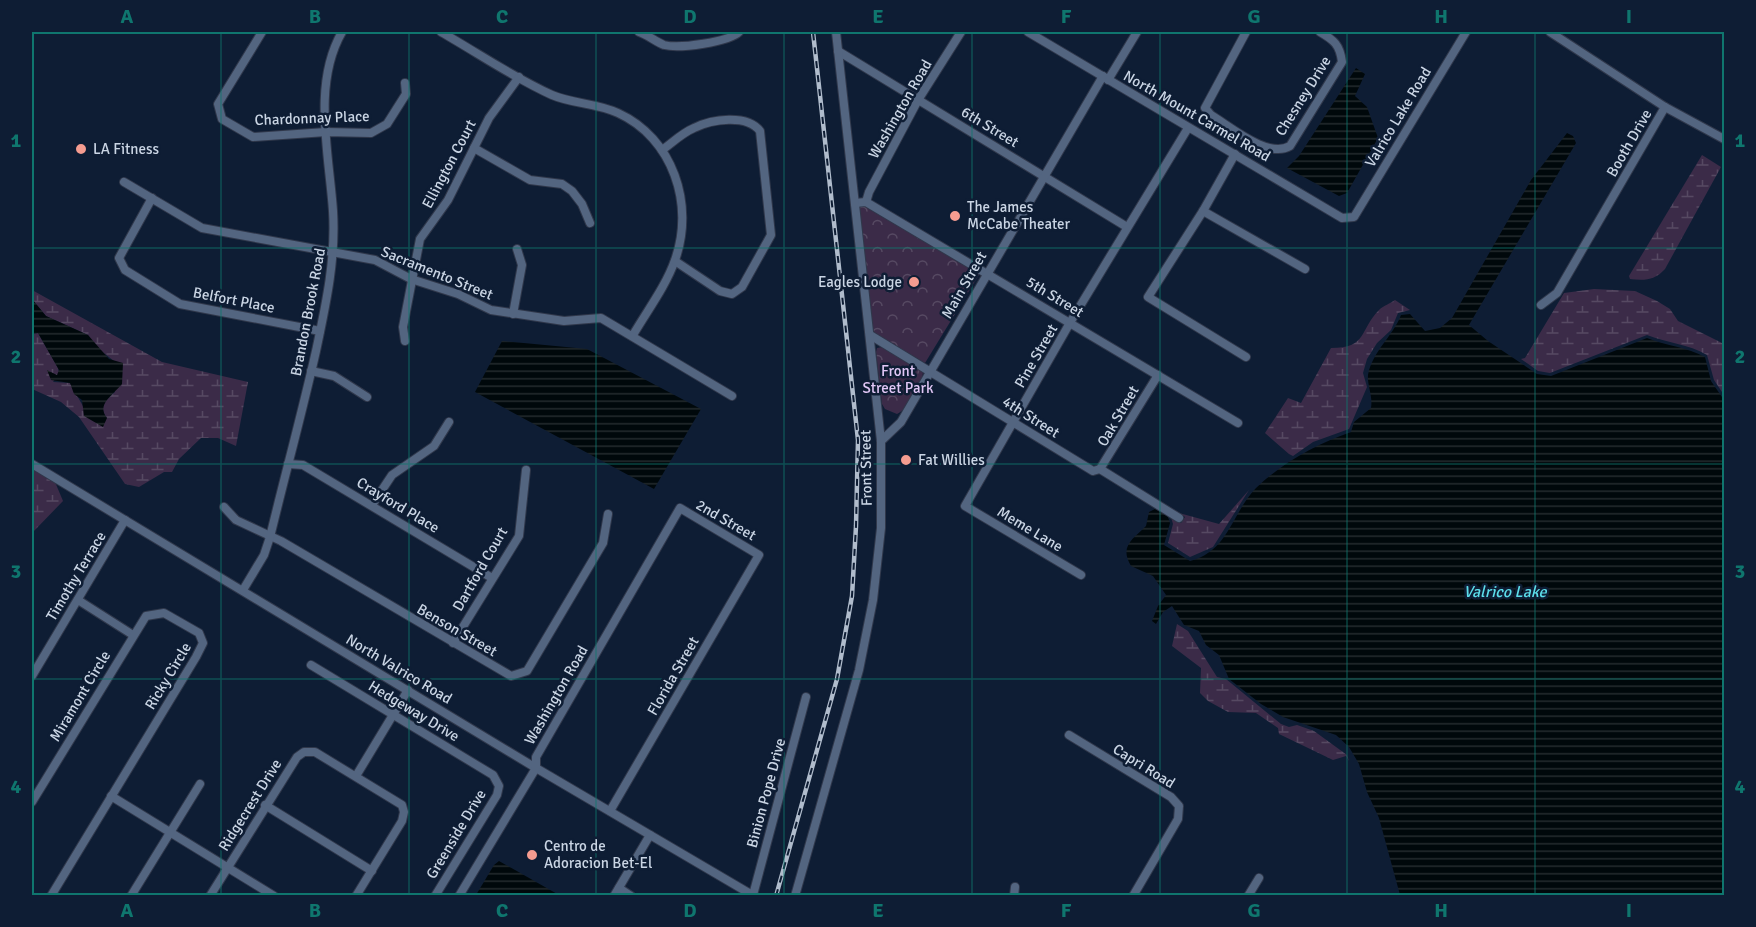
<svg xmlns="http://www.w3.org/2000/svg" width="1756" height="927" font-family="Signika,sans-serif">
<defs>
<pattern id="wetland-marsh" width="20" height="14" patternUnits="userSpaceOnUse" patternTransform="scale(1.5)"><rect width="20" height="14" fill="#3b2b48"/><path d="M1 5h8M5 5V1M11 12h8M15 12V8" fill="none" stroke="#564962"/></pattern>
<pattern id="park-crowns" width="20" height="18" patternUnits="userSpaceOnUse" patternTransform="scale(1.5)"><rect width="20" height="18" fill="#3b2b48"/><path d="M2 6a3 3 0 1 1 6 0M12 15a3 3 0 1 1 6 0" fill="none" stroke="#564962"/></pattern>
<pattern id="water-rules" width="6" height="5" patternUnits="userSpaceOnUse" patternTransform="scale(1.5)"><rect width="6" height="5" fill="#00080b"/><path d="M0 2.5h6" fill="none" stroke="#242b2e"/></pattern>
</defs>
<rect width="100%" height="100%" fill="#0e1d34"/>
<!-- wetland -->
<g fill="url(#wetland-marsh)">
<path d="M1702,155l19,12 -56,102c-10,11 -20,12 -35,10l-1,-3z"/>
<path d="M1594,289l41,2 22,10 13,8 8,12 46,23v51l-10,-15 -7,-25c-19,-11 -39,-12 -60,-20l-97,38 -12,-2 -17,-12 4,-1 39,-65z"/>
<path d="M32,290l130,72 86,20 -12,64 -18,-8h-17l-22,21 -7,13h-8l-25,15 -14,-3 -46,-67 -18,-15 -29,-13v-55l6,-1 20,35 1,5 -6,9 17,1 14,25 23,10c-9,-11 -1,-18 8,-26l-1,-31 -18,-14 -8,-12 -42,-19 -14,-17z"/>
<path d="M1395,300l15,10 -12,3 -7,17 -14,13 -10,16 -4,14 4,14 -18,42 -36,13 -20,14 -4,-2 -24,-21 23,-35 13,5 30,-55c37,0 28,-18 48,-38 5,-5 11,-6 16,-10z"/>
<polygon points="32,469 55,482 63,501 32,533"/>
<polygon points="1249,490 1213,547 1190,557 1168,543 1173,524 1171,517 1181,523 1185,517 1179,513 1219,524"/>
<polygon points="1177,624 1188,631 1217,677 1226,679 1281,724 1289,727 1297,725 1314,731 1347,755 1349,761 1346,756 1333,760 1279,734 1278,728 1256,713 1228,712 1208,701 1200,693 1201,668 1172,646"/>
</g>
<!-- park -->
<g fill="url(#park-crowns)">
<polygon points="859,206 869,207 980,273 925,363 873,333"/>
<path d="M882,347l41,25c-1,13 -15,37 -26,42l-12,-5 -3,-5 -6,-52 1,-4z"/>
</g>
<!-- water -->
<g fill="url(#water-rules)">
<polygon points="1356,68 1365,74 1355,96 1367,107 1378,138 1347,193 1339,196 1287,168 1299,156"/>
<path d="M1567,133l6,3 3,7 -107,182 19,16 49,33 14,2 96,-38c20,8 40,9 58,19l6,24 13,19v495h-324l-21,-77 -12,-26 -8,-28 -10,-17 -13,-12 -53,-18 -22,-13 -32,-25 -10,-24 -13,-10 -7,-14 -15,-6 -12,-19 -9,6 -7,12 -4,-3 6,-15 8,-11 -13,-19 -22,-10c-12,-20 2,-27 15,-40l3,-14 6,-3 12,5 3,9 -6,22 26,16c39,-10 41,-47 66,-73 27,-26 61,-44 95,-56l3,-10 17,-14c2,-12 -4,-23 -3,-33 4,-23 25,-39 33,-60l9,-1 15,17 15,-3 12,-10 79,-138z"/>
<path d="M32,299l14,17 42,19 21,24 14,4 -1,21c-9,11 -26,20 -15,34l-4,9 -19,-11 -2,-16 -8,-6 -4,-11 -19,-3 -4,-10 10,5 2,-5 -21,-37 -6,1z"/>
<polygon points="502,341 587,349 701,409 654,489 475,392"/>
<polygon points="499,861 559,895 476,895 494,865"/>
</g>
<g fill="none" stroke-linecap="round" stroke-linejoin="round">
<!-- minor casing -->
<g stroke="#30384b" stroke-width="10">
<g id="minor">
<polyline points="262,32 218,104 222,119 253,137 326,132 371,133 387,124 406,94 405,83"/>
<path d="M441,32c37,21 73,46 111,63 21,9 45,8 66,18 55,25 77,92 57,147 -9,26 -28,51 -42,75"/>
<path d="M639,32c9,3 17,10 25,13 15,4 65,-3 75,-13"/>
<polyline points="1028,32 1342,218 1354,217 1466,32"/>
<path d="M1246,32l-41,76 6,7c20,12 57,44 79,31l52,-84c-2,-17 -8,-22 -22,-30"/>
<polyline points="1550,32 1665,107 1724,139"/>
<polyline points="838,51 1127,227"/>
<polyline points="1108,80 1137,32"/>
<polyline points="474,148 530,180 562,184 572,191 582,204 590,223"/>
<path d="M662,150c10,-7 20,-17 32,-22 18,-9 53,-14 66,3l11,104 -29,52 -10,7 -12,-3 -45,-30"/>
<polyline points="1235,154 1203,211 1148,297 1246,357"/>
<polyline points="124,182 202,228 375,260 411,279 458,294 491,310 564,321 601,318 732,396"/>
<polyline points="152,198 119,258 125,270 180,304 320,331"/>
<polyline points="866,202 869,192 918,100 961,32"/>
<polyline points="855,203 866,202 1238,423"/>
<polyline points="1203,211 1305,269"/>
<polyline points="1541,305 1557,293 1665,107"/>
<polyline points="513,314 522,265 517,249"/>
<polyline points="870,335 1093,471 1100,469 1179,518"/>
<polyline points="405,341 403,327 420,239 448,200 489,118 519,77"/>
<polyline points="311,371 334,376 367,397"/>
<polyline points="881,441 901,422 1103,76"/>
<polyline points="32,464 536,768 754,896"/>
<polyline points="288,464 303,465 492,578"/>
<polyline points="1100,469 1158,375"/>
<polyline points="372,505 392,475 434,446 449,422"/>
<polyline points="224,507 236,520 281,541 511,676 527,671 603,543 608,514"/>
<polyline points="1081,575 965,506 1071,321 1188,128"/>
<path d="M243,590l21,-35 6,-18c15,-62 32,-124 46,-186 10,-47 20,-92 17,-140 -4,-58 -21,-127 9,-179"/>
<polyline points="78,600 133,635"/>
<polyline points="453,643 519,536 526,470"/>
<polyline points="311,665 493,775 499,786 497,795 435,896"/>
<polyline points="32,676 125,520"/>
<polyline points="1069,735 1171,797 1179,806 1178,819 1133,896"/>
<polyline points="356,776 408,690"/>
<polyline points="111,796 274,896"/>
<polyline points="32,802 146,616 164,613 199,633 203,643 196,657 51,896"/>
<polyline points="265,805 372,871"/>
<polyline points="619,888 631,896"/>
<polyline points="753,895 806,697"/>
<polyline points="131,896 200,784"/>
<polyline points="210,896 297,757 304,752 315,752 402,805 404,812 402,821 356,896"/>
<polyline points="459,896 536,768 536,757 680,508 759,555 610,811"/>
<polyline points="614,896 650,835"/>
<polyline points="795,896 859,670 873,600 881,528 881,441 836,32"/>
<polyline points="1014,896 1015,887"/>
<polyline points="1248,896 1259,878"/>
</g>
</g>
<!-- minor -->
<use href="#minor" stroke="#536580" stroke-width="8"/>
<!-- rail casing -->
<g stroke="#b0bccc" stroke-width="4.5">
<polyline id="rail" points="776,896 837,679 852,596 856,526 858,440 813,32"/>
</g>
<!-- rail -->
<use href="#rail" stroke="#0e1d34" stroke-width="2" stroke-dasharray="7" stroke-linecap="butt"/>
</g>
<!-- grid -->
<path fill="none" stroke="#0f766e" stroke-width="1.5" stroke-opacity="0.55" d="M221,32v864M409,32v864M596,32v864M784,32v864M972,32v864M1160,32v864M1347,32v864M1535,32v864M32,248h1692M32,464h1692M32,679h1692"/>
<!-- markers -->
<g fill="#f59c90" stroke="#0e1d34" stroke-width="2">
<circle cx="81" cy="149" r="6"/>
<circle cx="955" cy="216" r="6"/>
<circle cx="914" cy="282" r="6"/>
<circle cx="906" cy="460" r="6"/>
<circle cx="532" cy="855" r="6"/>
</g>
<g text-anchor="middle" stroke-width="5" stroke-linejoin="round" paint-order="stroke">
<!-- street labels -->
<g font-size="15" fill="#cad5e4" stroke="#0e1d34">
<text transform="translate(1303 96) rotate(-58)" y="5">Chesney Drive</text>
<text transform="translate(900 109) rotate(-60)" y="5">Washington Road</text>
<text transform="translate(1197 116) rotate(30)" y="5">North Mount Carmel Road</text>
<text transform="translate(1398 117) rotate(-59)" y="5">Valrico Lake Road</text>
<text transform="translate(312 118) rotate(-2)" y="5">Chardonnay Place</text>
<text transform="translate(990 127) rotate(31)" y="5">6th Street</text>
<text transform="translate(1629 143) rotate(-60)" y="5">Booth Drive</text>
<text transform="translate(449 164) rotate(-62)" y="5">Ellington Court</text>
<text transform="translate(437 273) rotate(22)" y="5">Sacramento Street</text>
<text transform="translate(964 285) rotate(-60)" y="5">Main Street</text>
<text transform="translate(1055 297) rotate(31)" y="5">5th Street</text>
<text transform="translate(234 300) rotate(11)" y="5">Belfort Place</text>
<text transform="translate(308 312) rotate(-79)" y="5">Brandon Brook Road</text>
<text transform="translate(1036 356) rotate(-60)" y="5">Pine Street</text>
<text transform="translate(1118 416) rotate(-60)" y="5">Oak Street</text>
<text transform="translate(1031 417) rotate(32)" y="5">4th Street</text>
<text transform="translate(866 468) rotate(-91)" y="5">Front Street</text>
<text transform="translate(398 505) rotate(31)" y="5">Crayford Place</text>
<text transform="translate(726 520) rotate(30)" y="5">2nd Street</text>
<text transform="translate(1030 529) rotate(31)" y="5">Meme Lane</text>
<text transform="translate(480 569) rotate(-60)" y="5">Dartford Court</text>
<text transform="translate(76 576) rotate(-59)" y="5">Timothy Terrace</text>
<text transform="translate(457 630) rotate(30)" y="5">Benson Street</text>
<text transform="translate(399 669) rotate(31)" y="5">North Valrico Road</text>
<text transform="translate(168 676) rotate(-59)" y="5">Ricky Circle</text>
<text transform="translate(673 676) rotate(-60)" y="5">Florida Street</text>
<text transform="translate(556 695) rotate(-60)" y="5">Washington Road</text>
<text transform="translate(80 696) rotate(-59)" y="5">Miramont Circle</text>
<text transform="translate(414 711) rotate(31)" y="5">Hedgeway Drive</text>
<text transform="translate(1144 766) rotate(32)" y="5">Capri Road</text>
<text transform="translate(766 793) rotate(-75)" y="5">Binion Pope Drive</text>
<text transform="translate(250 805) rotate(-58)" y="5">Ridgecrest Drive</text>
<text transform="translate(456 834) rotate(-59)" y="5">Greenside Drive</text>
</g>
<!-- poi labels -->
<g font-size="15" fill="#cad5e4" stroke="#0e1d34" text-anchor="start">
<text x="93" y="154">LA Fitness</text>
<text x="967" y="212">The James<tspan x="967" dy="17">McCabe Theater</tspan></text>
<text x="902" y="287" text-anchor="end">Eagles Lodge</text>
<text x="918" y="465">Fat Willies</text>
<text x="544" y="851">Centro de<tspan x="544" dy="17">Adoracion Bet-El</tspan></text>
</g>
<!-- park labels -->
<g font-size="15" fill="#e1c7f6" stroke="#0e1d34">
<text x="898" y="376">Front<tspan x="898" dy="17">Street Park</tspan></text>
</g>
<!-- water labels -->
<g font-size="16" font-style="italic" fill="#5cddeb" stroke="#0e1d34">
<text x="1505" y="597">Valrico Lake</text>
</g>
</g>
<!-- border -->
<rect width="1756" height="927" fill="none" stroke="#0e1d34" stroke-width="66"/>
<rect x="33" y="33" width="1690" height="861" fill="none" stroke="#0f766e" stroke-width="2"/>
<g font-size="20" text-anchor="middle" font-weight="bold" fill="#0f766e">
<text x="127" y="23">A</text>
<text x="315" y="23">B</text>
<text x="502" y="23">C</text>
<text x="690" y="23">D</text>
<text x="878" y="23">E</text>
<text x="1066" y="23">F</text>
<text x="1254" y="23">G</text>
<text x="1441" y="23">H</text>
<text x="1629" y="23">I</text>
<text x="16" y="147">1</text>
<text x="1740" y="147">1</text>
<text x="16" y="363">2</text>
<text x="1740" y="363">2</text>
<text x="16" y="578">3</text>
<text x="1740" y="578">3</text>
<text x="16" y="793">4</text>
<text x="1740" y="793">4</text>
<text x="127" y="917">A</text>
<text x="315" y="917">B</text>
<text x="502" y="917">C</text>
<text x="690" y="917">D</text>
<text x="878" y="917">E</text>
<text x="1066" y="917">F</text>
<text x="1254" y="917">G</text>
<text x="1441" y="917">H</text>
<text x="1629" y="917">I</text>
</g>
</svg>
